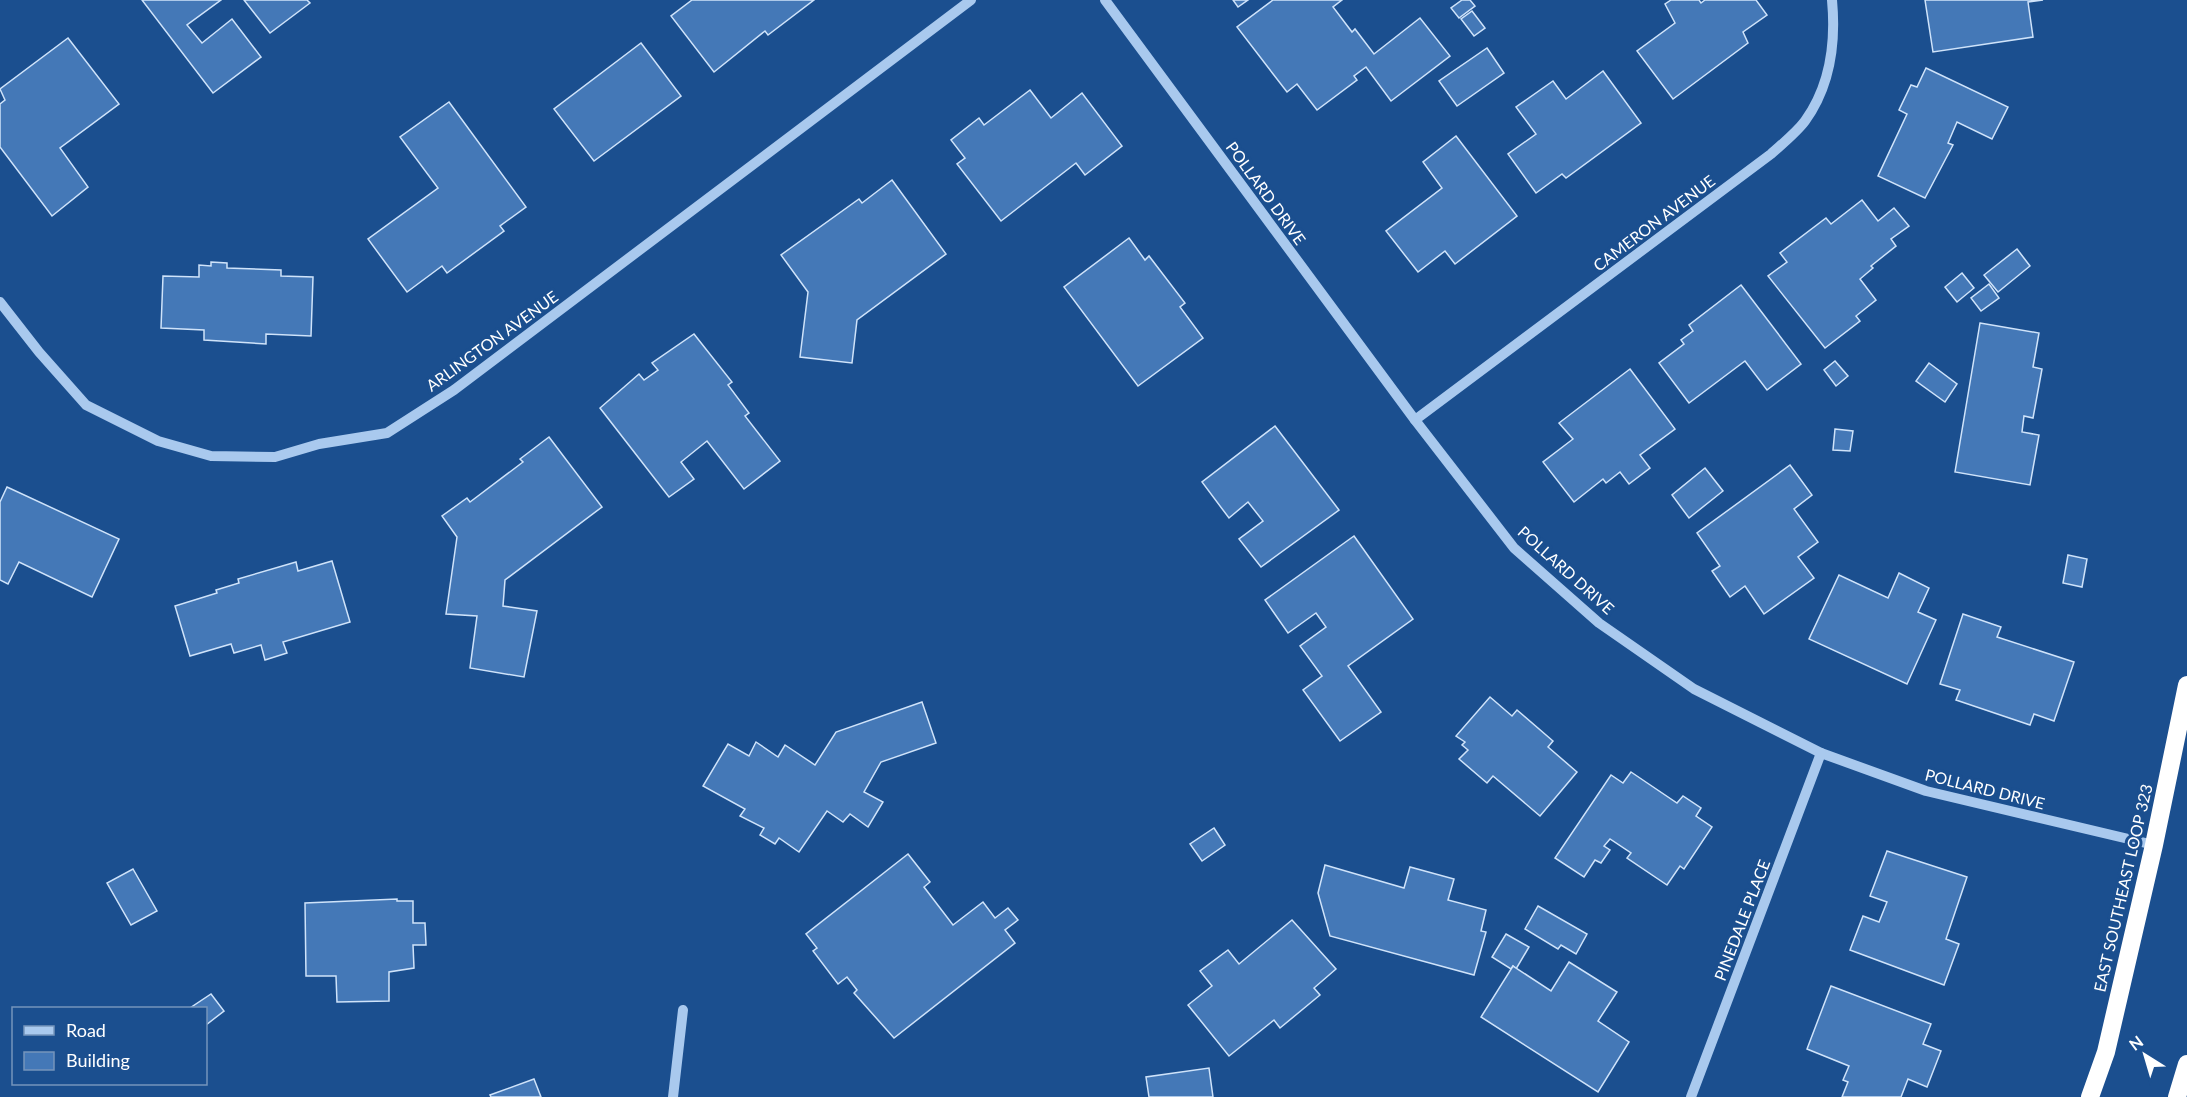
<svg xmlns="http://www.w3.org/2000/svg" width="2187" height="1097" font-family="Lato,sans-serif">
<rect width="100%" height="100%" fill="#1b4f8f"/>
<!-- building -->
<g fill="#4478b7" stroke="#cfe3fa" stroke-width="1.5">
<polygon points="142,0 221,0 187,25 202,43 232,19 261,57 213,93"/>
<polygon points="244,0 307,0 310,3 270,33"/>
<polygon points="692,0 814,0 768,35 765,31 714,72 671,16"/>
<polygon points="1233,0 1248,0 1238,7"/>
<polygon points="1273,0 1342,0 1333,7 1352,32 1355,29 1374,54 1420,18 1450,56 1391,101 1366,67 1354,76 1357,80 1317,110 1297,84 1287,92 1237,27"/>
<polygon points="1462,0 1470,0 1475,6 1459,18 1451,8"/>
<polygon points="1671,0 1699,0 1701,3 1705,0 1756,0 1767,15 1743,32 1748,43 1673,99 1637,51 1675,23 1665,4"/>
<polygon points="1925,0 2043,0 2028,2 2033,37 1933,52"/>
<polygon points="1472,11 1485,28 1474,36 1461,19"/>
<polygon points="68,38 119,104 60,148 88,187 52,216 0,147 0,104 5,100 0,89"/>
<polygon points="641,43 681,96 594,161 554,109"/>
<polygon points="1487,48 1504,73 1457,106 1439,81"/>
<polygon points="1926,68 2008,107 1992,139 1957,122 1948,143 1953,145 1925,198 1878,176 1907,114 1899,110 1911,85 1917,87"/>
<polygon points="1603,71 1641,123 1566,178 1562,174 1536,193 1508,154 1536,134 1516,107 1553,81 1566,99"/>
<polygon points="1030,90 1051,118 1082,93 1122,146 1085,175 1076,163 1001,221 957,164 965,158 951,140 979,118 984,125"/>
<polygon points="449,102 526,207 500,226 504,231 447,273 442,266 407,292 368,239 438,188 400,137"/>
<polygon points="1456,136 1517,216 1455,264 1445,251 1418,272 1386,231 1442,188 1423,162"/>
<polygon points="892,180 946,254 857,320 852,363 800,357 808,292 781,255 859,199 862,203"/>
<polygon points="1862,200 1878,221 1894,208 1909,226 1891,239 1896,246 1871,266 1873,268 1860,279 1876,300 1856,316 1860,321 1825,348 1768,276 1787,262 1780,253 1826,218 1831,224"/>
<polygon points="1129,238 1145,260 1149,256 1185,303 1180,307 1203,338 1138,386 1064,287"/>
<polygon points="2017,249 2030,266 1998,292 1984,275"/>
<polygon points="211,262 227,263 227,268 281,270 281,276 313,277 311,336 266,334 266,344 204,340 204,330 161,328 163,276 199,277 199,265 211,266"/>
<polygon points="1962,273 1974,288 1957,302 1945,287"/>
<polygon points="1989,284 1999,298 1981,311 1971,298"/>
<polygon points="1741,285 1801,364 1767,390 1745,361 1689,403 1659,363 1684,344 1681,340 1693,331 1689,325"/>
<polygon points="1980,323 2039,333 2033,367 2042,369 2033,418 2024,416 2022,432 2039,435 2030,485 1955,472"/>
<polygon points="694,334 732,382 728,385 749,413 745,416 780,461 744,489 707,441 681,462 694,479 669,497 600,408 639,374 644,380 658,370 652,363"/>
<polygon points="1835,361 1848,376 1836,386 1824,370"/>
<polygon points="1929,363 1957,384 1945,402 1916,381"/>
<polygon points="1630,369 1675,429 1640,455 1650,468 1629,484 1620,472 1606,483 1603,479 1574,502 1543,462 1573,439 1559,423"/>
<polygon points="1275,426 1339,510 1261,567 1239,539 1263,521 1248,502 1229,518 1202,482"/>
<polygon points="1835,429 1853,431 1850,451 1833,450"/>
<polygon points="549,437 602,507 505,580 503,606 537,611 524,677 470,668 477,616 446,614 457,537 442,516 467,498 470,502 523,462 520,459"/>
<polygon points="1790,465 1812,495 1794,509 1818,542 1798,557 1814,578 1764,614 1745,586 1730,597 1712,571 1720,566 1697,533"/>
<polygon points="1705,468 1723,491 1689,518 1672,495"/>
<polygon points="7,487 119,539 92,597 19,562 8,584 0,580 0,502"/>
<polygon points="1354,536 1413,619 1348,666 1381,712 1340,741 1303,690 1322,676 1300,646 1326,627 1316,613 1288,633 1265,600"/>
<polygon points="2068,555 2087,559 2082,587 2063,583"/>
<polygon points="332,561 350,622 283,642 287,653 265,660 261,645 234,653 231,644 190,656 175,606 217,593 216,590 239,583 238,579 296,562 298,571"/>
<polygon points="1899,573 1929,588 1918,612 1936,620 1907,684 1809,639 1839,575 1888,598"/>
<polygon points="1963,614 2001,627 1997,637 2074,662 2054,721 2034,714 2030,725 1956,700 1960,690 1940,684"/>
<polygon points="1490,697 1512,716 1517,710 1553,741 1548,747 1577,772 1540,816 1493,776 1487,783 1459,759 1468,750 1462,745 1465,742 1456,736"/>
<polygon points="922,702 936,743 881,762 864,792 883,802 868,827 850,814 843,822 827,811 799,852 779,838 775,844 760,835 764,828 740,816 745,809 703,786 728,744 749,756 756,742 778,757 785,745 815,765 836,732"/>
<polygon points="1631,772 1677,803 1683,796 1701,808 1696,816 1712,827 1684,869 1680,866 1667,885 1627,858 1631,853 1610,839 1604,846 1610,850 1601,863 1595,860 1584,877 1555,858 1611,775 1623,783"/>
<polygon points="1214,828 1225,845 1202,861 1190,844"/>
<polygon points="1887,851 1967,877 1946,939 1959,944 1944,985 1850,950 1863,916 1879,922 1887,902 1870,896"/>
<polygon points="908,854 930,882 924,887 953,925 983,902 995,918 1008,908 1018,920 1005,930 1015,943 894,1038 854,993 857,990 847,977 838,984 813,951 817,948 806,934"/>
<polygon points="1325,865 1404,888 1410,867 1454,879 1448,900 1486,910 1481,931 1486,932 1474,975 1330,936 1318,893"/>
<polygon points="133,869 157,911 131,925 107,883"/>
<polygon points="397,899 397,901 413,901 413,923 425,923 426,945 413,945 414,968 389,972 389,1001 337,1002 336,976 306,976 305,903"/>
<polygon points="1538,906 1587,934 1576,954 1561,945 1558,949 1525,929"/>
<polygon points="1292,920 1336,969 1314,988 1320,995 1280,1028 1274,1020 1229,1056 1188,1005 1212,986 1200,971 1228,950 1239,964"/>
<polygon points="1506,934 1529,947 1516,969 1513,966 1511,969 1492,957"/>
<polygon points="1569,962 1617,992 1598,1021 1629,1042 1598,1092 1481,1017 1513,966 1551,991"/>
<polygon points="1831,986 1931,1024 1923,1044 1941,1051 1927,1087 1908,1079 1901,1097 1842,1097 1848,1082 1843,1080 1849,1066 1807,1049"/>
<polygon points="211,994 224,1011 206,1025 206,1008 190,1008"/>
<polygon points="1209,1068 1213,1097 1149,1097 1146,1077"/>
<polygon points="534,1079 541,1097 491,1097 490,1095"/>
</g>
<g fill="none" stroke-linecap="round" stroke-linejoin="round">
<!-- minor -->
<g stroke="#a9c9ee" stroke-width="10">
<polyline points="1105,0 1415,420 1514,548 1599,623 1694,689 1821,753 1926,791 2154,845"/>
<polyline points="0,302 39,352 86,405 158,441 211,456 275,457 319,444 387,433 454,390 971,0"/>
<path d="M1415,420l356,-266c11,-10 25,-21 34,-33 26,-36 31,-78 27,-121"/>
<polyline points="673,1097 683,1010"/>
<polyline points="1691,1097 1821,753"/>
</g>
<!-- highway -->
<g stroke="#fff" stroke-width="18">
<polyline points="2090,1097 2106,1052 2154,845 2187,685"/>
<polyline points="2177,1097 2187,1064"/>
</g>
</g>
<g text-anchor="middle" stroke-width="6" stroke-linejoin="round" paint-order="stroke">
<!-- street labels -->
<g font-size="16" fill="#fff" stroke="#1b4f8f">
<text transform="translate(1266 193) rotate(54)" y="6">POLLARD DRIVE</text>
<text transform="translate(1654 223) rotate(-37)" y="6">CAMERON AVENUE</text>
<text transform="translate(492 341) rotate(-36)" y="6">ARLINGTON AVENUE</text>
<text transform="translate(1566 570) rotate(42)" y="6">POLLARD DRIVE</text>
<text transform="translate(1985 789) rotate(14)" y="6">POLLARD DRIVE</text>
<text transform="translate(2123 888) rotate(-77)" y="6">EAST SOUTHEAST LOOP 323</text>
<text transform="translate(1742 920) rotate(-69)" y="6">PINEDALE PLACE</text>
</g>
</g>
<!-- legend -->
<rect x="12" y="1007" width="195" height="78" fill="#1b4f8f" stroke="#7695bc" stroke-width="1.5"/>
<rect x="24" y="1026" width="30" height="9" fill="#a9c9ee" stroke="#7695bc" stroke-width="1.5"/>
<text x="66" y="1037" font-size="18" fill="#ffffff">Road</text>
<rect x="24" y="1052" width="30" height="18" fill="#4478b7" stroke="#7695bc" stroke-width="1.5"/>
<text x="66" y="1067" font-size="18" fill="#ffffff">Building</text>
<!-- north arrow -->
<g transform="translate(2145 1055) rotate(323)" stroke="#1b4f8f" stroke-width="4.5" paint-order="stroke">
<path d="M0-4.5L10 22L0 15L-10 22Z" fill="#ffffff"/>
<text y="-9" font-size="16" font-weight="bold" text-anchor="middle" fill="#ffffff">N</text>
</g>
</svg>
